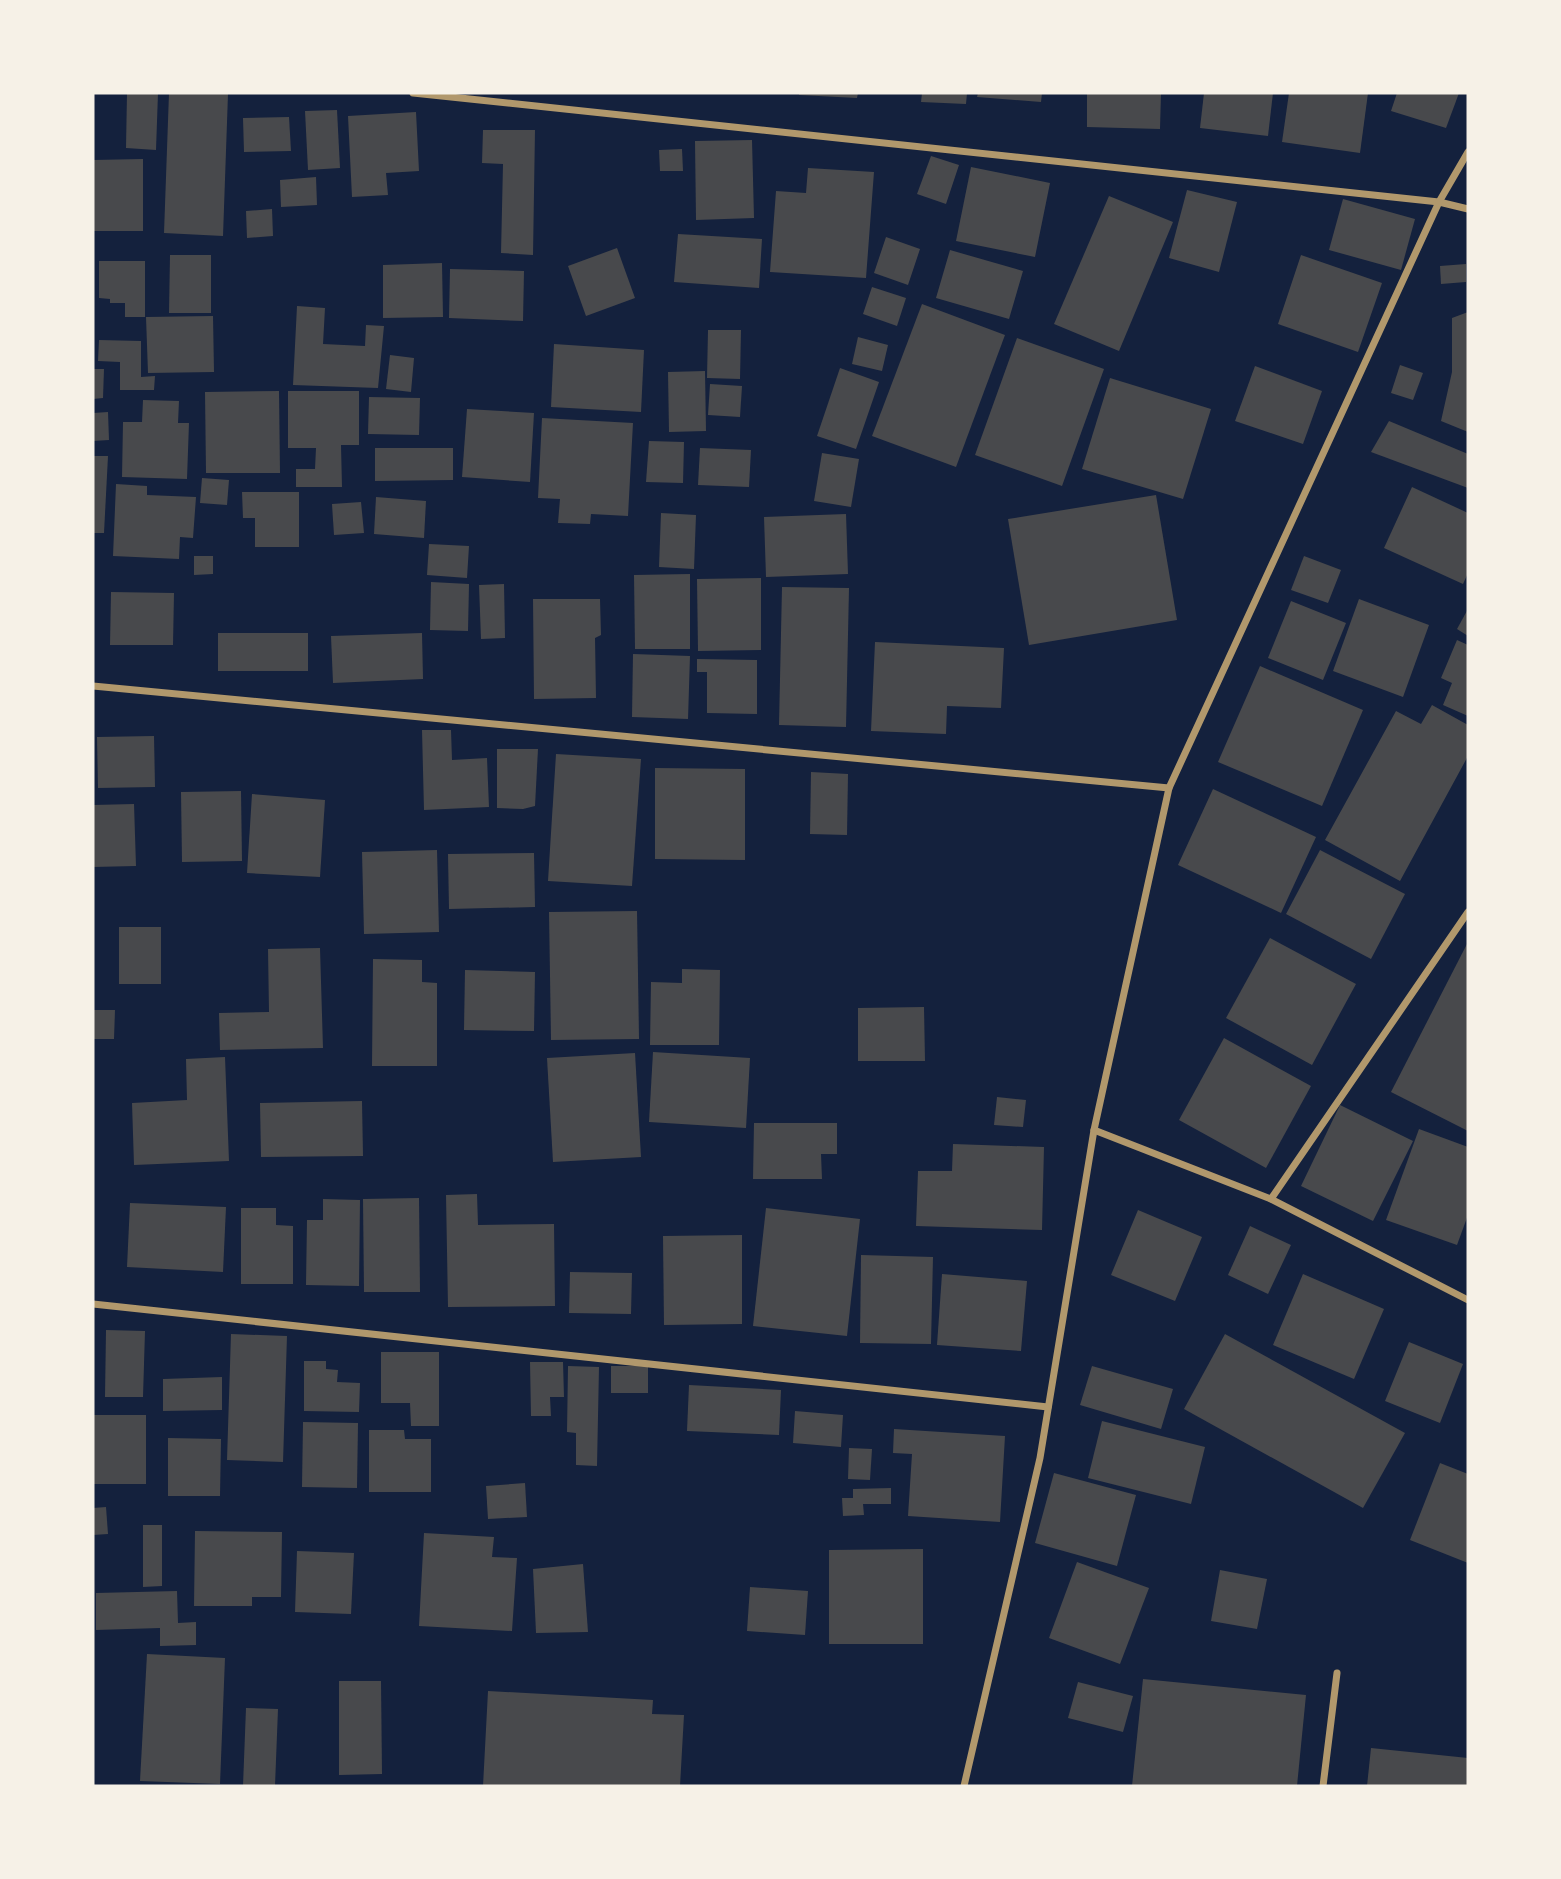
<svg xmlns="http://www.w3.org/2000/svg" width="1561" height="1879" font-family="Merriweather,serif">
<rect width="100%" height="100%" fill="#14213d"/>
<!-- building -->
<g fill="#48494c">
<polygon points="127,93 158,93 156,150 126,148"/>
<polygon points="169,93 228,94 223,236 164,233"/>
<polygon points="799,93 858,93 857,98 799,95"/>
<polygon points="922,93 967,93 966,104 921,102"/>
<polygon points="978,93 1042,93 1041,102 977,97"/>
<polygon points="1087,93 1161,93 1160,129 1087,127"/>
<polygon points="1204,93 1273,93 1268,136 1200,128"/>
<polygon points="1289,93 1368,93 1360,153 1282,142"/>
<polygon points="1397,93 1459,93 1446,128 1391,111"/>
<polygon points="337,110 340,168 308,170 305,111"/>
<polygon points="416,112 419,171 386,173 388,195 352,197 348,116"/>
<polygon points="289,117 291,151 244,152 243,118"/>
<polygon points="483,130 535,130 533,255 501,253 503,164 482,163"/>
<polygon points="752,140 754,218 696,220 695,141"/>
<polygon points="682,149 683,171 660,171 659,150"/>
<polygon points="931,156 959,165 946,204 917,194"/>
<polygon points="143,159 143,231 93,231 93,160"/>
<polygon points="971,167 1050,183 1035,257 956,241"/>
<polygon points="808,168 874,172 866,278 770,272 776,191 806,193"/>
<polygon points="316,177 317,205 281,207 280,180"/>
<polygon points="1187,190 1237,202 1219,272 1169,258"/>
<polygon points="1109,196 1173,222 1119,351 1054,324"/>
<polygon points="1343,199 1415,219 1401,270 1329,250"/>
<polygon points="272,209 273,236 247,238 246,211"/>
<polygon points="678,234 762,239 759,288 674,282"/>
<polygon points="886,237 920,249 908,285 874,273"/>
<polygon points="617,248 635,298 586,316 568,266"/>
<polygon points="950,250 1023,271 1009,319 936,298"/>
<polygon points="170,255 211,255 211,313 169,313"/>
<polygon points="1301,255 1382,283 1358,352 1278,324"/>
<polygon points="99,261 145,261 145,317 125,317 125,303 110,303 110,299 99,298"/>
<polygon points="442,263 443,317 383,318 383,265"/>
<polygon points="1466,264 1466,282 1441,284 1440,266"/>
<polygon points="450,269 524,271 523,321 449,318"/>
<polygon points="872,287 906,298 897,326 863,314"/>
<polygon points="922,304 1005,335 956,467 872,436"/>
<polygon points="297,306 325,308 323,344 365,346 366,325 384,326 378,388 293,385"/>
<polygon points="1468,312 1468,432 1441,421 1452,372 1452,318"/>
<polygon points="213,316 214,372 148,373 146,317"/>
<polygon points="708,330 741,330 740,379 707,378"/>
<polygon points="858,337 888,345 882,371 852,364"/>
<polygon points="1017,338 1104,369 1062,486 975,455"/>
<polygon points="99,340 141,341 141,377 155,376 154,390 120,390 120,362 98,361"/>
<polygon points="554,344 644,350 641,412 551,407"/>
<polygon points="390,355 414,358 411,392 386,389"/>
<polygon points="1400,365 1423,373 1413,400 1391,393"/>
<polygon points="1255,366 1322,391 1303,444 1235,421"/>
<polygon points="840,368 879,382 856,449 817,436"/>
<polygon points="93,369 104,369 103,398 93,399"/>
<polygon points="705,371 706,431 669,432 668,372"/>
<polygon points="1110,378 1211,409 1183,499 1082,469"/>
<polygon points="710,384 742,386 740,417 708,415"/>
<polygon points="279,391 280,473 206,473 205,392"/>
<polygon points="288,391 359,391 359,445 341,445 342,487 296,487 296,469 315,469 316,448 288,448"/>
<polygon points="369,397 420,398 419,435 368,434"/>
<polygon points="143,400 179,401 178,423 189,423 187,479 122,477 123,422 142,422"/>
<polygon points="467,409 534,413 530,482 462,477"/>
<polygon points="108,412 109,440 93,441 93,413"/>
<polygon points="542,418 633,423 628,516 591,514 590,524 558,523 560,499 538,498"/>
<polygon points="1389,421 1468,454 1468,488 1371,452"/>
<polygon points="649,441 684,442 683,483 646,482"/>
<polygon points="375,448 453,448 453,480 375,481"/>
<polygon points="700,448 751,450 749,487 698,485"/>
<polygon points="822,453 859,459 851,507 814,501"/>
<polygon points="93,456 108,456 104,533 93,533"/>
<polygon points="202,478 229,480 227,505 200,503"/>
<polygon points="116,484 147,486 147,495 196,497 193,538 180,537 179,559 113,556"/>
<polygon points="1412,487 1468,513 1468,573 1463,584 1384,548"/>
<polygon points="242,492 299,492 299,547 255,547 255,518 243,518"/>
<polygon points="1156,495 1177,620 1029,645 1008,519"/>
<polygon points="376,497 426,501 424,538 374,534"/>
<polygon points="361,502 364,533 334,535 332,504"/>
<polygon points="661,513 696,515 694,569 659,567"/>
<polygon points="846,514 848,574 766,577 764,517"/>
<polygon points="429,544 469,546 467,578 427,575"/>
<polygon points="194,556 213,556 213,574 194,575"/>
<polygon points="1304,556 1341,570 1328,603 1291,590"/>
<polygon points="690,574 690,649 635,649 634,575"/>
<polygon points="761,578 761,650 698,651 697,579"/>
<polygon points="431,582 469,584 468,631 430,630"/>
<polygon points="504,584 505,638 481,639 479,585"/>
<polygon points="782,587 849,588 846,727 779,725"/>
<polygon points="111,592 174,593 173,645 110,645"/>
<polygon points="533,599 600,599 601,635 595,638 596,698 534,699"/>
<polygon points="1359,599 1429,625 1403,697 1333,671"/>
<polygon points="1291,601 1346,623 1323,680 1268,658"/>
<polygon points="1468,609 1468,636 1457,629"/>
<rect x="218" y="633" width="90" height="38"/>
<polygon points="422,633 423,679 333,683 331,636"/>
<polygon points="1457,640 1468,645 1468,716 1443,705 1452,683 1441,678"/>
<polygon points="875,642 1004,648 1001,708 947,706 946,734 871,731"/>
<polygon points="633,654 690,656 688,719 632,717"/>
<polygon points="697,659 757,660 757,714 707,713 707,672 697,672"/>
<polygon points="1260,666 1363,710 1322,806 1218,762"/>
<polygon points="1432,705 1468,725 1468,756 1400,881 1325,840 1396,711 1421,724"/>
<polygon points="422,730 451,730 452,760 487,758 489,807 424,810"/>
<polygon points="154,736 155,787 98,788 97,737"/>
<polygon points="497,749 538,749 535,806 523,809 497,808"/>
<polygon points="556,754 641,759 632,886 548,881"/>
<polygon points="655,768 745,769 745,860 655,859"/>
<polygon points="811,772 848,774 847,835 810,834"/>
<polygon points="1213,789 1316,837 1281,913 1178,865"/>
<polygon points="241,791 242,861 182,862 181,792"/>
<polygon points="252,794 325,800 320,877 247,873"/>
<polygon points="134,804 136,866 93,867 93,805"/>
<polygon points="437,850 439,932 364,934 362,852"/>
<polygon points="1320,850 1405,894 1371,959 1286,914"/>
<polygon points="534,853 535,907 449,909 448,854"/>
<polygon points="637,911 639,1039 551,1040 549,912"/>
<rect x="119" y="927" width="42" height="57"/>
<polygon points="1270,938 1356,984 1312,1065 1226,1018"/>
<polygon points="1468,942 1468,1131 1391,1092"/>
<polygon points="320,948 323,1048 220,1050 219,1013 269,1012 268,949"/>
<polygon points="373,959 422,960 422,982 437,983 437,1066 372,1066"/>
<polygon points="682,969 720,970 719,1045 650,1045 651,982 682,983"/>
<polygon points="465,970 535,972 534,1031 464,1030"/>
<polygon points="924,1007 925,1061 858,1061 858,1008"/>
<polygon points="93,1010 115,1010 114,1039 93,1039"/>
<polygon points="1224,1038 1311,1086 1266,1168 1179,1120"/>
<polygon points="653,1052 750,1058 746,1128 649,1122"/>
<polygon points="635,1053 641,1157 553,1162 547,1058"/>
<polygon points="225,1057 229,1161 134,1165 132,1103 187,1100 186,1059"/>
<polygon points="997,1097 1026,1100 1023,1127 994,1125"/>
<polygon points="362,1101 363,1156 261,1157 260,1103"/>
<polygon points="1340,1105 1413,1141 1373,1221 1301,1186"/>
<polygon points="754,1123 837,1123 837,1154 821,1154 822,1179 753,1179"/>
<polygon points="1419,1129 1468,1147 1468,1215 1457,1245 1386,1220"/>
<polygon points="953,1144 1044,1147 1042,1230 916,1226 918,1171 952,1171"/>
<polygon points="477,1194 478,1225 554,1224 555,1306 448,1307 446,1195"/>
<polygon points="419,1198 420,1292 364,1292 363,1199"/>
<polygon points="323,1199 360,1200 359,1286 306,1285 307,1220 323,1220"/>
<polygon points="130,1203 226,1207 223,1272 127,1267"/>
<polygon points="241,1208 276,1208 276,1225 293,1226 293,1284 241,1284"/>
<polygon points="766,1208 860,1219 847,1336 753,1326"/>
<polygon points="1138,1210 1202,1237 1175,1301 1111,1275"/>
<polygon points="1250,1226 1291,1245 1268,1294 1228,1275"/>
<polygon points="742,1235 742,1324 664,1325 663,1236"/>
<polygon points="861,1255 933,1257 931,1344 860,1343"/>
<polygon points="570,1272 632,1273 631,1314 569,1313"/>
<polygon points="942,1274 1027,1281 1021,1351 937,1345"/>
<polygon points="1303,1274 1384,1309 1354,1379 1273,1345"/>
<polygon points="106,1330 145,1331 143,1397 105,1397"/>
<polygon points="231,1334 287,1336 283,1462 227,1460"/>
<polygon points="1225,1334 1405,1433 1363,1508 1184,1409"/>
<polygon points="1409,1342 1463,1364 1440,1423 1385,1401"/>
<polygon points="381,1352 439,1352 439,1426 411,1426 410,1403 381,1403"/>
<polygon points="304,1361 326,1361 326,1369 338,1370 337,1382 360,1383 359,1412 304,1411"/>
<polygon points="530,1362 563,1362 564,1397 550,1397 551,1416 531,1416"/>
<polygon points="568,1366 599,1367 597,1466 576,1465 576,1433 567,1432"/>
<rect x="611" y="1366" width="37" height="27"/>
<polygon points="1092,1366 1173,1389 1161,1429 1080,1405"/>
<polygon points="222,1377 222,1410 163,1411 163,1379"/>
<polygon points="689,1385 781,1390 779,1435 687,1431"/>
<polygon points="795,1411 843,1415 841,1447 793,1443"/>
<rect x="93" y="1415" width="53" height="69"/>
<polygon points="1102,1421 1205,1447 1191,1504 1088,1478"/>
<polygon points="303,1422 358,1423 357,1488 302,1487"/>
<polygon points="894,1429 1005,1436 1000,1522 908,1516 912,1454 893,1453"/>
<polygon points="369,1430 404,1430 405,1439 431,1439 431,1492 369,1492"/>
<polygon points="168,1438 221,1439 220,1496 168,1496"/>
<polygon points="849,1448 872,1449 870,1480 848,1479"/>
<polygon points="1440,1463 1468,1474 1468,1563 1410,1540"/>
<polygon points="1054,1473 1136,1495 1117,1566 1035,1543"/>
<polygon points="525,1483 527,1517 488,1519 486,1486"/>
<polygon points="891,1488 891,1504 863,1504 864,1515 843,1516 842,1498 853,1498 853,1489"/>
<polygon points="106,1507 108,1534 93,1535 93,1508"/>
<polygon points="143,1525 162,1525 162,1586 143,1587"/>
<polygon points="195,1531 282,1532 281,1597 252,1597 252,1606 194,1606"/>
<polygon points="424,1533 494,1537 492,1557 517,1558 512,1631 419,1626"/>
<polygon points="923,1549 923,1644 829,1644 829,1550"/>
<polygon points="297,1551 354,1553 351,1614 295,1612"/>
<polygon points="1077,1562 1149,1588 1120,1664 1049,1638"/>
<polygon points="583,1564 588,1632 536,1633 533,1569"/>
<polygon points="1220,1570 1267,1579 1257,1629 1211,1621"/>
<polygon points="750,1587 808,1591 805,1635 747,1631"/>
<polygon points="177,1591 178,1623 196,1622 196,1645 160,1646 160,1628 96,1630 96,1593"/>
<polygon points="147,1654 225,1658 220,1784 140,1781"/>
<polygon points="1143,1679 1306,1695 1297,1786 1132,1786"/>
<polygon points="339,1681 381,1681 382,1774 339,1775"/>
<polygon points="1078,1682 1133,1696 1123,1732 1068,1718"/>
<polygon points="488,1691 653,1700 652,1714 684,1715 680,1786 483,1786"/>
<polygon points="246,1708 278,1709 275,1786 243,1786"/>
<polygon points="1371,1748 1468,1758 1468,1786 1367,1786"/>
</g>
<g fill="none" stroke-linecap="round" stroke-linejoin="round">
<!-- minor -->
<g stroke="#b1986c" stroke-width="7">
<polyline points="413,93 1439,202 1468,209"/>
<polyline points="93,686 1169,788"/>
<polyline points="1094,1130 1271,1199 1468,1300"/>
<polyline points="1271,1199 1468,912"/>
<polyline points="93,1304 1048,1407"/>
<polyline points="964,1786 1040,1458 1094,1130 1169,788 1439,202 1468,152"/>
<polyline points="1323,1786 1337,1673"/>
</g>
</g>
<!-- border -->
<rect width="1561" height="1879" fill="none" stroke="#f6f1e7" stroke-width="189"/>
</svg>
